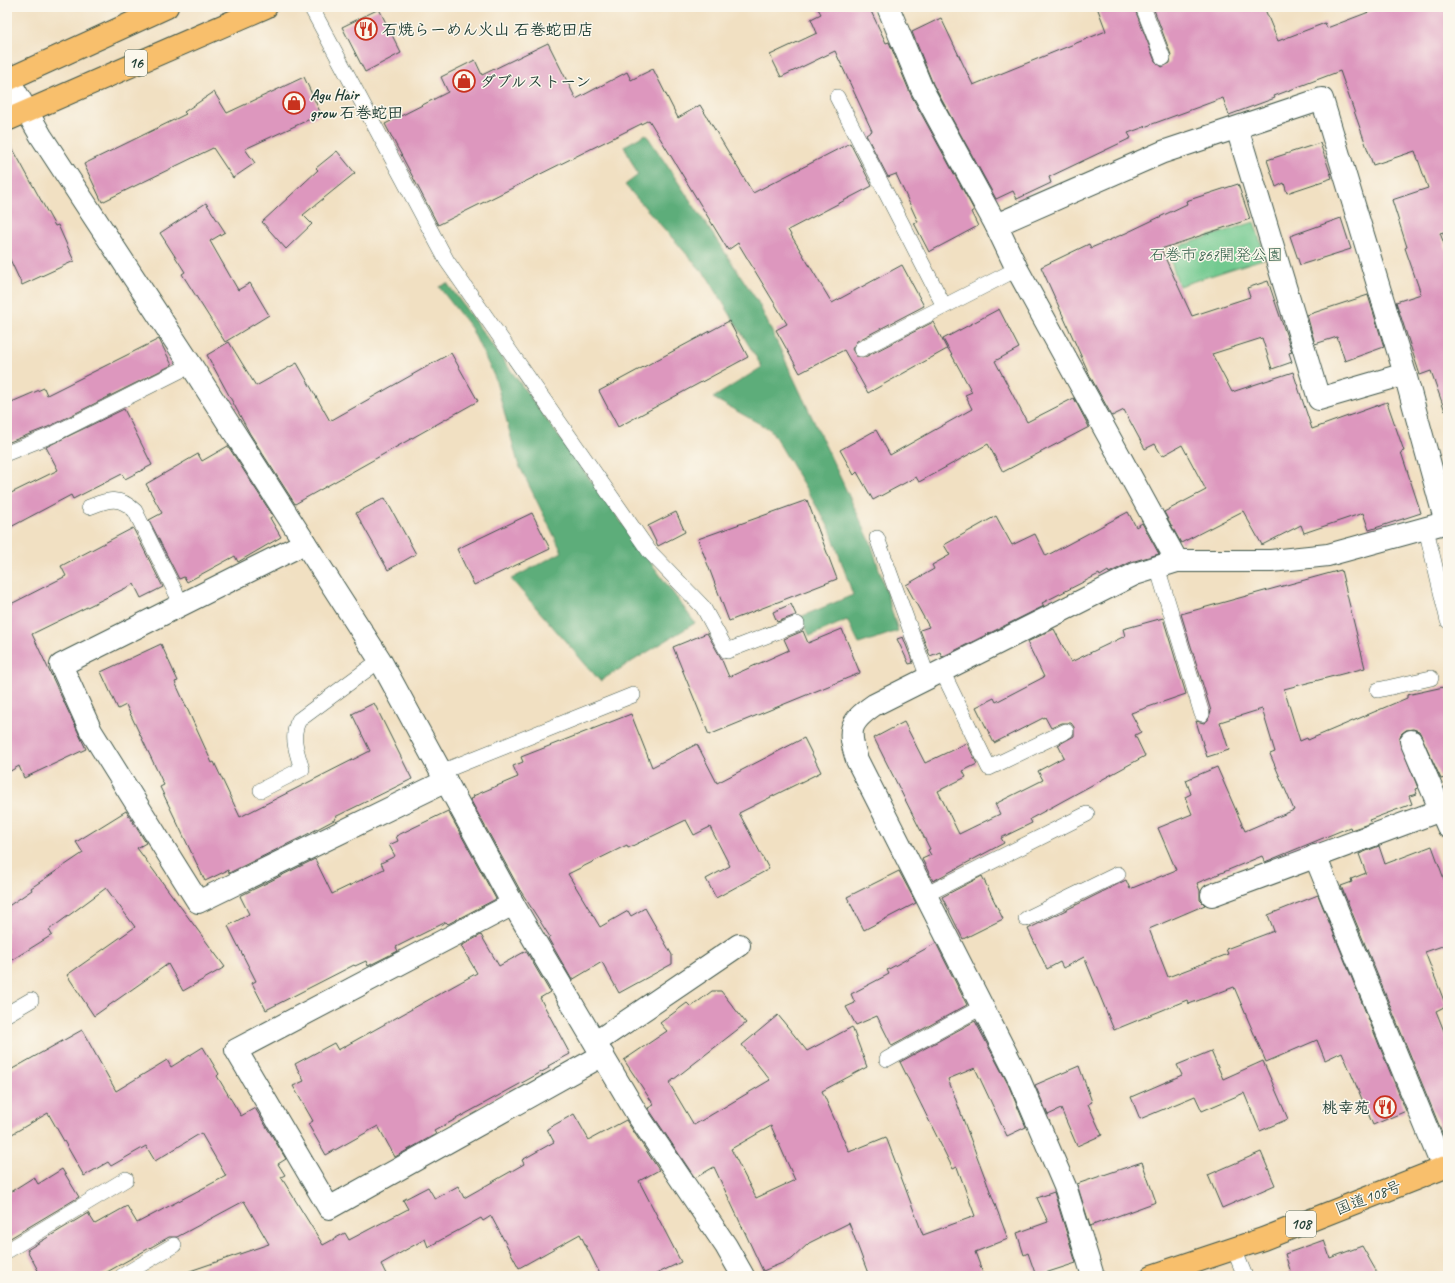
<svg xmlns="http://www.w3.org/2000/svg" width="1455" height="1283" font-family="Caveat,'Klee One',sans-serif">
<rect width="100%" height="100%" fill="#fbf7ec"/>
<filter id="ink" filterUnits="userSpaceOnUse"><feTurbulence type="fractalNoise" baseFrequency=".025" numOctaves="2"/><feDisplacementMap in="SourceGraphic" scale="8" xChannelSelector="R" yChannelSelector="G"/><feConvolveMatrix kernelMatrix="1 2 1 2 8 2 1 2 1" color-interpolation-filters="sRGB"/></filter>
<filter id="wash" filterUnits="userSpaceOnUse"><feTurbulence type="fractalNoise" baseFrequency=".012" numOctaves="4" result="noise"/><feDisplacementMap in="SourceGraphic" scale="16" xChannelSelector="R" yChannelSelector="G"/><feGaussianBlur stdDeviation="0.9" result="paint"/><feColorMatrix in="noise" values="0 0 0 0 0 0 0 0 0 0 0 0 0 0 0 0 0 1.4 0 .05"/><feComposite in="paint" operator="in"/></filter>
<g filter="url(#wash)">
<rect width="100%" height="100%" fill="#f1e0c2"/>
<!-- green -->
<polygon fill="#72c98f" stroke="#488362" points="1254,222 1266,258 1179,286 1167,250"/>
<!-- forest -->
<g fill="#5dad7a" stroke="#3e7557">
<polygon points="646,134 758,302 871,543 898,631 859,644 847,620 810,636 800,617 853,595 830,529 771,430 713,398 762,367 708,278 625,185 638,175 624,146"/>
<polygon points="447,283 695,623 600,681 511,579 562,552 518,463 495,378 471,328 439,287"/>
</g>
<g id="blocks">
<!-- building -->
<g fill="#dd97be" fill-rule="evenodd">
<polygon points="817,7 869,7 886,43 889,42 911,95 974,210 971,212 978,226 929,252 914,223 918,222 896,174 888,177 866,135 872,131 835,51 781,77 770,55 817,33 811,19 821,14"/>
<polygon points="1097,7 1134,7 1155,61 1162,67 1170,63 1171,55 1153,7 1264,7 1278,41 1325,23 1327,28 1382,7 1448,7 1448,235 1444,236 1443,232 1440,233 1448,254 1448,410 1445,411 1431,371 1420,375 1396,302 1421,294 1405,248 1407,247 1392,200 1428,188 1415,151 1373,165 1340,71 1274,96 1275,98 1229,115 1223,98 1128,133 1131,138 1049,177 1051,183 1017,199 1013,191 996,199 933,84 912,32 941,18 973,85 1106,31"/>
<polygon points="379,9 401,53 365,72 342,27"/>
<polygon points="548,43 576,99 627,72 631,80 653,69 678,118 700,105 753,193 850,143 872,186 788,230 832,303 902,265 924,306 857,341 852,349 856,356 865,357 933,322 947,349 868,393 844,350 800,373 776,330 787,324 738,243 728,250 649,120 438,225 385,124 448,92 441,77 475,60 482,75"/>
<polygon points="304,77 321,114 245,149 255,163 233,178 213,148 102,202 84,164 186,114 184,112 214,92 227,113"/>
<polygon points="7,138 55,226 58,225 74,261 22,285 7,253"/>
<polygon points="1320,143 1332,178 1287,193 1284,183 1276,187 1267,160"/>
<polygon points="337,151 355,173 303,215 312,224 286,249 262,222 318,170 316,168"/>
<polygon points="1238,184 1250,219 1161,249 1192,316 1250,297 1247,288 1268,281 1292,352 1289,353 1292,362 1272,369 1262,338 1212,354 1232,392 1293,372 1312,429 1387,402 1404,451 1401,452 1421,513 1369,530 1363,513 1304,533 1301,525 1262,545 1243,511 1181,543 1164,512 1206,490 1182,445 1162,456 1155,444 1145,449 1124,410 1112,416 1091,378 1041,267 1089,244 1091,248 1126,233 1187,204 1186,201"/>
<polygon points="206,203 225,232 210,241 238,290 250,283 269,315 225,342 182,274 185,272 160,233"/>
<polygon points="1341,218 1351,249 1300,265 1290,236"/>
<polygon points="1368,295 1384,347 1345,361 1337,337 1315,344 1307,315"/>
<polygon points="999,309 1019,348 995,361 1027,422 1074,398 1089,427 1003,472 988,444 919,482 916,477 873,500 857,472 854,475 840,450 876,430 890,455 972,409 965,395 972,392 943,339"/>
<polygon points="729,321 748,357 618,427 599,391"/>
<polygon points="159,339 172,365 48,427 7,443 7,404 44,388 47,395"/>
<polygon points="229,342 256,386 297,363 330,421 451,353 478,401 295,504 250,434 207,355"/>
<polygon points="124,409 152,465 125,479 122,474 73,499 71,495 7,529 7,495 58,470 46,447"/>
<polygon points="228,446 273,516 270,518 281,537 238,562 235,556 187,582 184,577 179,579 149,520 162,513 146,484 198,454 202,461"/>
<polygon points="385,498 416,554 388,570 356,513"/>
<polygon points="807,500 837,579 729,621 698,539"/>
<polygon points="676,512 685,532 658,546 648,526"/>
<polygon points="1128,512 1136,527 1142,523 1159,554 1131,562 1109,573 1108,571 1100,576 1099,574 1042,603 1044,606 942,657 940,652 930,656 920,630 929,627 906,585 934,569 932,565 950,555 944,545 996,516 1012,545 1035,534 1046,556"/>
<polygon points="532,513 550,549 474,585 457,549"/>
<polygon points="133,528 163,587 141,598 134,584 32,634 86,749 24,778 19,766 7,773 7,606 66,576 61,566"/>
<polygon points="1341,570 1365,668 1284,689 1300,741 1307,738 1308,740 1407,698 1407,695 1448,686 1448,777 1441,779 1419,731 1413,729 1406,730 1401,734 1399,740 1418,788 1415,789 1417,794 1409,796 1412,804 1369,820 1371,823 1351,830 1350,827 1265,862 1262,856 1197,883 1200,891 1200,900 1205,905 1149,929 1168,977 1228,954 1226,949 1274,931 1268,915 1318,895 1406,1111 1373,1125 1342,1052 1325,1060 1317,1040 1266,1062 1234,987 1189,1004 1187,1000 1114,1030 1084,957 1063,968 1060,962 1047,969 1028,929 1126,880 1130,889 1176,870 1158,828 1192,814 1185,797 1191,794 1186,780 1217,767 1245,831 1294,810 1270,754 1275,752 1262,709 1220,722 1229,750 1207,757 1196,721 1204,723 1208,720 1211,711 1181,614"/>
<polygon points="791,604 796,615 777,622 773,612"/>
<polygon points="1163,618 1186,694 1131,713 1141,732 1135,735 1145,756 1030,819 1032,823 1001,838 1004,843 933,881 922,859 931,855 928,850 930,849 874,738 904,722 925,763 967,743 977,764 963,771 966,777 938,791 959,834 1000,814 995,804 1043,780 1038,771 1064,757 1058,745 1074,736 1074,727 1071,723 1062,723 1051,728 1045,717 994,743 976,707 994,698 996,702 1044,677 1027,642 1054,629 1071,662 1125,636 1123,629"/>
<polygon points="842,629 860,673 709,735 673,647 707,633 721,658 729,677 789,650 784,639 803,631 808,643"/>
<polygon points="903,637 913,663 909,664 897,639"/>
<polygon points="161,644 178,681 175,682 212,763 214,762 240,817 370,751 352,714 374,703 412,779 335,817 336,819 304,836 229,873 228,870 205,881 160,787 164,785 126,705 118,709 101,672"/>
<polygon points="631,714 652,767 697,744 717,783 804,738 821,772 739,813 769,869 716,898 706,879 730,866 710,827 694,835 686,820 628,848 627,845 568,874 600,927 628,911 631,916 645,908 672,955 672,964 619,993 602,962 572,980 548,938 550,937 520,890 470,799 474,798 473,796 518,777 513,766 523,762 521,757"/>
<polygon points="126,811 146,843 137,848 225,967 183,991 168,964 94,1016 67,975 135,927 106,888 49,930 52,935 7,963 7,907 32,890 31,888 83,853 76,842"/>
<polygon points="448,811 496,899 448,924 446,922 396,947 398,951 368,966 366,961 355,966 354,965 266,1010 252,983 256,981 228,926 249,914 240,896 315,859 332,894 384,869 381,863 395,856 389,845 398,841 396,836"/>
<polygon points="1379,846 1385,864 1432,846 1448,890 1448,944 1425,952 1446,1006 1436,1011 1448,1041 1448,1147 1341,886 1352,882 1351,879 1366,873 1359,854"/>
<polygon points="899,871 916,903 864,930 847,897"/>
<polygon points="982,876 1003,919 963,939 942,897"/>
<polygon points="481,935 499,966 526,951 550,992 540,998 570,1054 548,1066 549,1068 434,1131 436,1134 395,1157 378,1126 326,1155 308,1124 313,1121 293,1086 304,1081 295,1064 334,1043 338,1050 477,973 461,946"/>
<polygon points="936,943 967,1005 892,1046 877,1016 856,1025 846,1007 855,1003 851,994 889,974 887,970"/>
<path d="M712,991h9l25,32 -77,60 25,42 76,-45 -28,-35 36,-30 29,36 45,-24 15,40 -45,24 27,61 37,-15 37,98 52,-19 -18,-49 -4,2 -53,-107 75,-41 33,63 18,43 -19,9 -32,-68 -27,11 60,160 -33,13 9,24h-115l-20,-53 -40,20 -17,16 -29,12 -49,-104 -19,11 -47,-70 6,-3 -30,-45 43,-29 -7,-8 27,-20 4,4zM771,1126l24,54 -39,18 -25,-49z"/>
<polygon points="82,1030 116,1091 167,1060 171,1067 203,1047 219,1074 217,1076 241,1116 255,1108 286,1159 278,1164 285,1175 281,1177 323,1245 345,1233 349,1240 408,1209 403,1200 428,1187 435,1199 458,1186 464,1198 524,1164 522,1160 554,1142 547,1129 574,1114 589,1140 626,1120 659,1170 639,1181 681,1262 652,1276 601,1276 580,1234 519,1268 491,1216 483,1221 481,1218 428,1247 425,1239 381,1264 387,1276 187,1276 187,1272 269,1244 244,1201 177,1237 169,1237 100,1276 41,1276 27,1250 88,1213 95,1224 127,1206 137,1223 226,1176 201,1133 155,1161 146,1146 111,1166 108,1162 84,1176 48,1113 7,1137 7,1072"/>
<polygon points="1211,1051 1223,1079 1263,1061 1288,1119 1260,1131 1244,1093 1202,1111 1195,1096 1140,1119 1131,1097 1182,1075 1177,1065"/>
<polygon points="1079,1066 1092,1102 1088,1104 1102,1135 1077,1146 1061,1109 1048,1115 1035,1085"/>
<polygon points="1261,1152 1275,1185 1222,1208 1208,1175"/>
<polygon points="1142,1162 1156,1202 1090,1226 1077,1184"/>
<polygon points="62,1169 79,1197 7,1240 7,1194 34,1177 38,1184"/>
<polygon points="1054,1192 1076,1263 1036,1276 1028,1253 1024,1255 1017,1233 1048,1222 1037,1198"/>
<polygon points="1324,1240 1330,1258 1362,1246 1379,1276 1288,1276 1288,1274 1291,1273 1285,1254"/>
</g>
</g>
</g>
<g filter="url(#ink)">
<use href="#blocks" fill-opacity="0" stroke="#3e5549" stroke-width="1"/>
<g fill="none" stroke-linecap="round" stroke-linejoin="round">
<!-- service casing -->
<g stroke="#3e5549" stroke-width="16">
<g id="service">
<polyline points="311,7 447,261 649,551 703,607 727,651 797,624"/>
<polyline points="1143,7 1163,58"/>
<polyline points="837,97 944,306"/>
<polyline points="861,349 1017,269"/>
<polyline points="7,453 52,435 191,365"/>
<path d="M89,507c19,-7 30,-12 46,4l47,94"/>
<polyline points="1426,529 1448,621"/>
<polyline points="877,538 928,678"/>
<polyline points="1157,567 1202,714"/>
<polyline points="942,671 989,768 1066,731"/>
<polyline points="1378,690 1431,678"/>
<polyline points="441,772 633,695"/>
<path d="M261,790l41,-21c-5,-16 -12,-33 -3,-49l81,-60"/>
<polyline points="925,895 1087,814"/>
<polyline points="1026,919 1118,874"/>
<polyline points="7,1014 31,1000"/>
<polyline points="887,1059 982,1007"/>
<polyline points="1234,1249 1245,1276"/>
<polyline points="7,1251 126,1179"/>
<polyline points="122,1276 174,1245"/>
</g>
</g>
<!-- minor casing -->
<g stroke="#3e5549" stroke-width="24">
<g id="minor">
<polyline points="888,7 922,89 996,225 1017,269 1177,561"/>
<polyline points="7,77 41,136 191,365 380,660 513,904 637,1114 726,1246 743,1276"/>
<polyline points="1237,128 1319,399 1405,374"/>
<polyline points="996,225 1163,152 1322,99 1405,374 1446,523"/>
<polyline points="305,543 61,665 91,731 198,902 446,781"/>
<polyline points="1411,741 1448,827"/>
<polyline points="1315,856 1443,1168"/>
<polyline points="1212,895 1441,810"/>
<polyline points="513,904 236,1050 329,1208 603,1055"/>
<polyline points="596,1042 739,945"/>
<path d="M1093,1276l-27,-87 -47,-110 -162,-319c-9,-29 -9,-37 17,-55l261,-131 42,-13h94l57,-6 120,-33"/>
</g>
</g>
<!-- primary casing -->
<g stroke="#3e5549" stroke-width="24">
<g id="primary">
<polyline points="7,80 167,7"/>
<polyline points="7,120 266,7"/>
</g>
</g>
<!-- trunk casing -->
<g stroke="#3e5549" stroke-width="24">
<polyline id="trunk" points="1152,1276 1263,1239 1448,1166"/>
</g>
<!-- service -->
<use href="#service" stroke="#fff" stroke-width="15"/>
<!-- minor -->
<use href="#minor" stroke="#fff" stroke-width="22"/>
<!-- primary -->
<use href="#primary" stroke="#f8bf6c" stroke-width="22"/>
<!-- trunk -->
<use href="#trunk" stroke="#f8bf6c" stroke-width="22"/>
</g>
</g>
<!-- icons -->
<defs>
<g id="restaurant-ring" transform="scale(1.15)"><circle r="9.5" fill="#fbf7ec" stroke="#c8321e" stroke-width="1.5"/><path d="M-5-6h1v4h1v-4h1v4h1v-4h1v5L-1.5 .5V6h-2V.5L-5-1ZM5-6V6H3V1.5H1.5Q1.5-4 5-6Z" fill="#c8321e"/></g>
<g id="shop-ring" transform="scale(1.15)"><circle r="9.5" fill="#fbf7ec" stroke="#c8321e" stroke-width="1.5"/><path d="M-5-2.5h2.3a2.7 3.5 0 0 1 5.4 0H5L5.5 6h-11ZM-1.5-2.5h3a1.5 2.3 0 0 0-3 0Z" fill="#c8321e"/></g>
</defs>
<g fill-rule="evenodd">
<use href="#restaurant-ring" x="366" y="29"/>
<use href="#shop-ring" x="464" y="81"/>
<use href="#shop-ring" x="294" y="103"/>
<use href="#restaurant-ring" x="1385" y="1107"/>
</g>
<g text-anchor="middle" stroke-width="3" stroke-linejoin="round" paint-order="stroke">
<!-- shield labels -->
<g fill="#fbf7ec" stroke="#61756b" stroke-width="1">
<rect x="125" y="50" width="22" height="26" rx="3"/>
<rect x="1286" y="1211" width="30" height="26" rx="3"/>
</g>
<g font-size="15" font-weight="bold" fill="#1f3d34">
<text x="136" y="68">16</text>
<text x="1301" y="1229">108</text>
</g>
<!-- poi labels -->
<g font-size="16" font-weight="bold" fill="#1f3d34" stroke="#fbf7ec" text-anchor="start">
<text x="382" y="35">石焼らーめん火山 石巻蛇田店</text>
<text x="480" y="87">ダブルストーン</text>
<text x="310" y="100">Agu Hair<tspan x="310" dy="18">grow 石巻蛇田</tspan></text>
<text x="1370" y="1113" text-anchor="end">桃幸苑</text>
</g>
<!-- park labels -->
<g font-size="16" fill="#34604b" stroke="#fbf7ec">
<text x="1216" y="260">石巻市867開発公園</text>
</g>
<!-- street labels -->
<g font-size="16" fill="#1f3d34" stroke="#fbf7ec">
<text transform="translate(1368 1197) rotate(-21)" y="6">国道108号</text>
</g>
</g>
<!-- margin -->
<rect width="1455" height="1283" fill="none" stroke="#fbf7ec" stroke-width="24"/>
</svg>
